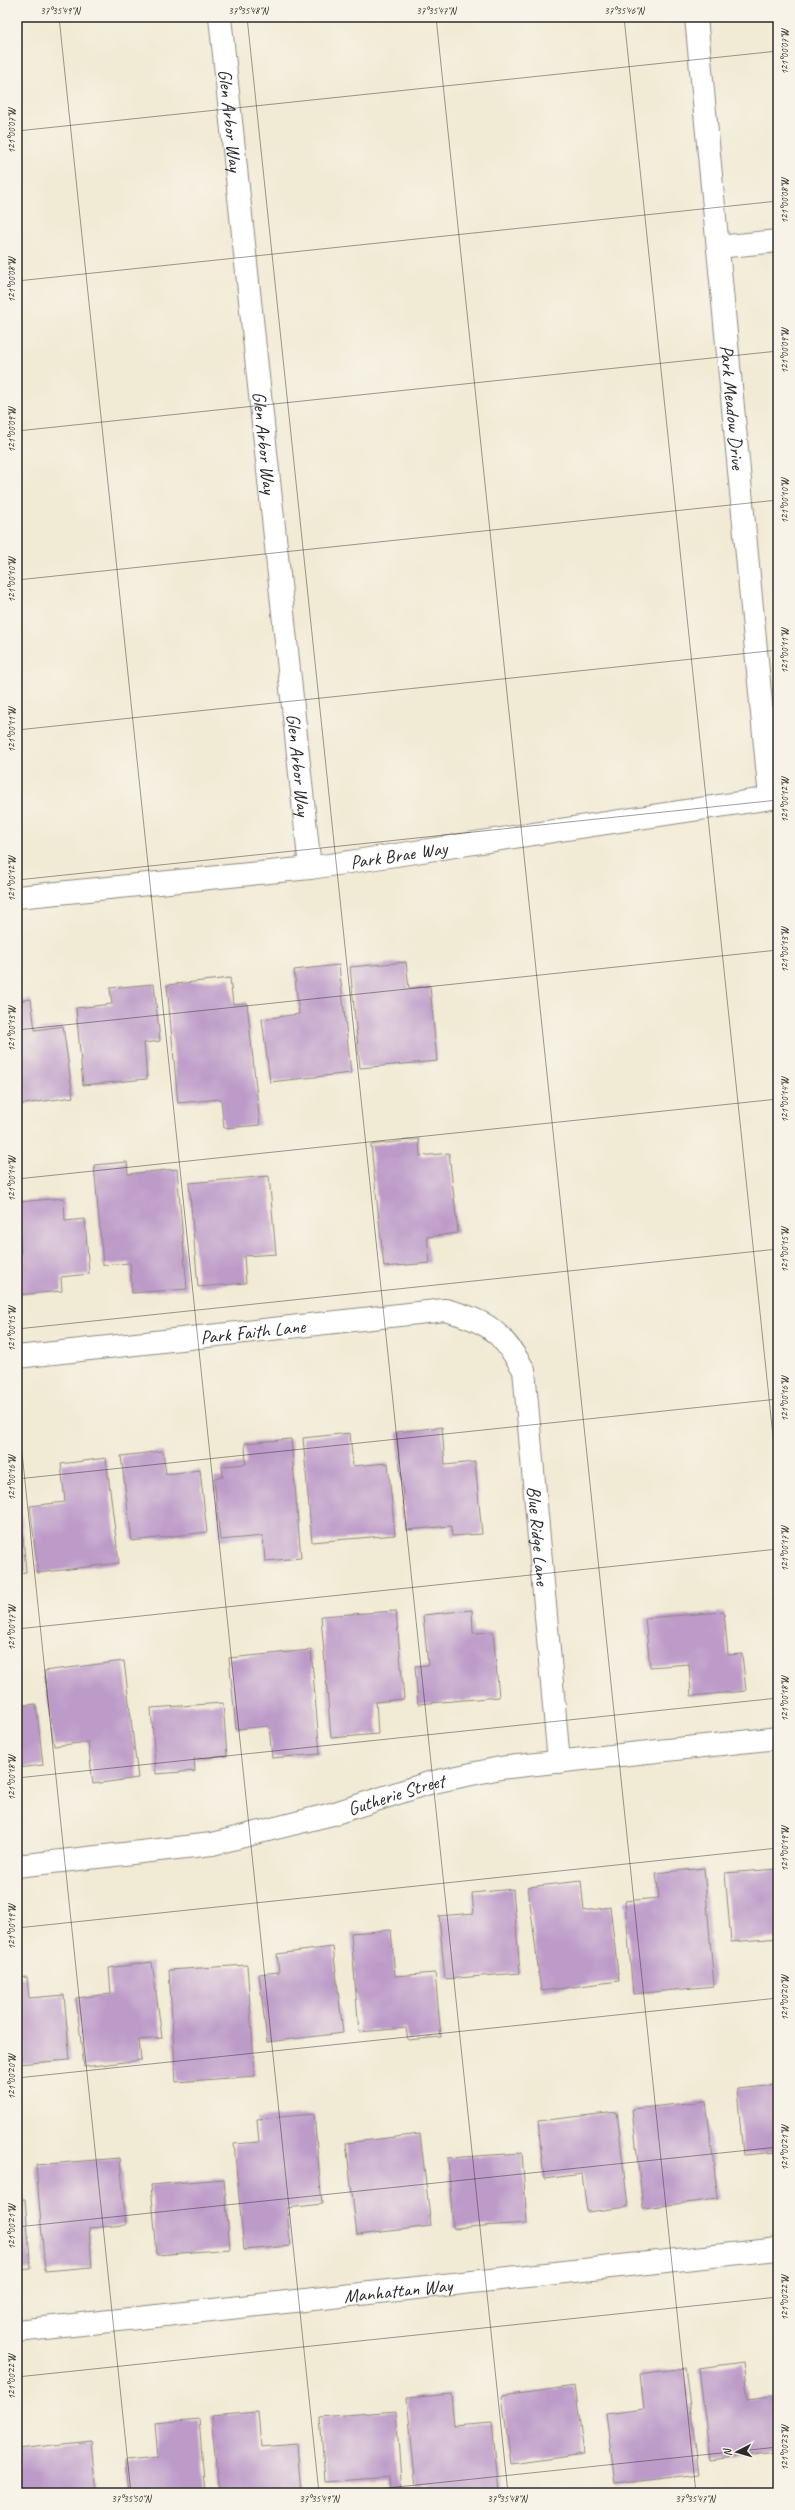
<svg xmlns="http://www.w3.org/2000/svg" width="795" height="2510" font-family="Caveat,sans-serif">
<rect width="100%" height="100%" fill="#f7f3e8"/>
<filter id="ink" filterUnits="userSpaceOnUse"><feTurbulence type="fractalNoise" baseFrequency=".025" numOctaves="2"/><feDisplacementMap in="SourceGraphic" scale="8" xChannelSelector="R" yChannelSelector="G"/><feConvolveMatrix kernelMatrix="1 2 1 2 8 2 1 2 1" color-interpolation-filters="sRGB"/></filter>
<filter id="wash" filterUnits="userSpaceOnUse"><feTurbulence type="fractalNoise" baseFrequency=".012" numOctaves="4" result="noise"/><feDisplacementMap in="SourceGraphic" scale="16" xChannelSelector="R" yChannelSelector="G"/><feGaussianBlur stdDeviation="0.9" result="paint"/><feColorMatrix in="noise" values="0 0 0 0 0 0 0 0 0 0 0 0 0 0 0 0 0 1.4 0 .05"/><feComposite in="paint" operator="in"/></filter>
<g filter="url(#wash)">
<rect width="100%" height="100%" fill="#f1ead4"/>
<g id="blocks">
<!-- building -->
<g fill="#bd9bc9">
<polygon points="406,962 409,988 430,986 437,1061 360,1068 350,967"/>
<polygon points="339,965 351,1073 270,1082 262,1019 299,1014 294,970"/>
<polygon points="230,978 233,1004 247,1003 260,1125 224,1128 221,1099 178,1103 167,985"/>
<polygon points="154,984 160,1041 144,1043 147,1079 83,1085 76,1008 112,1004 110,988"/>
<polygon points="31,999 35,1030 63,1026 73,1097 17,1105 17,1001"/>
<polygon points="419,1139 420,1156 449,1153 458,1233 427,1237 430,1263 384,1267 371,1145"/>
<polygon points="127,1162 128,1174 177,1169 187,1289 132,1293 130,1263 103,1265 94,1165"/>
<polygon points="269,1176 276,1254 244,1256 246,1283 198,1287 189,1183"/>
<polygon points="64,1198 65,1221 85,1219 89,1274 61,1277 62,1291 17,1295 17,1254 21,1254 17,1202"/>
<polygon points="442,1427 445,1465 475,1462 482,1534 452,1536 451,1526 406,1530 397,1432"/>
<polygon points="350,1433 353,1466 388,1463 395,1535 312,1542 303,1438"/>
<polygon points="291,1439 301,1558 265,1561 263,1536 220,1540 214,1478 223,1477 222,1466 246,1464 245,1443"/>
<polygon points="163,1451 166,1474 200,1470 207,1532 132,1541 121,1456"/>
<polygon points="106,1458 119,1563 38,1573 30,1506 65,1502 61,1464"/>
<polygon points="17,1500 20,1500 26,1572 17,1573"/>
<polygon points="472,1610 473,1633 493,1632 499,1697 418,1704 415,1666 428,1665 423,1615"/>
<polygon points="396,1611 404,1699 376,1702 378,1734 331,1738 321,1616"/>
<polygon points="724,1612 728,1655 742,1654 746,1691 691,1696 689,1664 650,1667 645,1618"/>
<polygon points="311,1650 320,1754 272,1758 269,1726 236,1729 229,1658"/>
<polygon points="124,1661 138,1778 93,1784 88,1742 54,1746 44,1671"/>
<polygon points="223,1703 227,1756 194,1759 195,1771 156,1774 151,1708"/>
<polygon points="36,1704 43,1765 17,1768 17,1706"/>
<polygon points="704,1868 714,1986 633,1994 625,1901 659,1898 656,1873"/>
<polygon points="778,1869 778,1938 731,1942 725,1873"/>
<polygon points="581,1881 584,1911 610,1907 619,1981 541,1991 528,1887"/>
<polygon points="513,1889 520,1973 445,1979 439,1916 474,1913 472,1893"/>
<polygon points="391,1930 395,1976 435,1973 441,2037 408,2040 406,2028 359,2032 351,1933"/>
<polygon points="333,1947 343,2033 267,2042 259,1974 279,1972 277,1954"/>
<polygon points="152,1962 162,2038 139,2040 141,2060 84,2067 76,1998 111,1994 109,1968"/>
<polygon points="247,1965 255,2076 176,2082 169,1970"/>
<polygon points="27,1977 29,1998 64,1995 70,2060 17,2064 17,1978"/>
<polygon points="778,2085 778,2152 743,2155 737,2089"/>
<polygon points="706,2101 718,2199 643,2208 632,2109"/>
<polygon points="617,2112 628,2207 587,2212 582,2174 544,2179 538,2121"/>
<polygon points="314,2114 322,2204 287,2208 290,2246 244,2250 234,2144 259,2142 257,2119"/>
<polygon points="420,2134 431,2226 357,2235 346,2143"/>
<polygon points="522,2153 527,2223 453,2228 448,2158"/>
<polygon points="120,2158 126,2225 89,2228 92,2267 45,2271 36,2165"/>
<polygon points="224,2179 230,2249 157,2255 151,2185"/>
<polygon points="25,2199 31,2269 17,2270 17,2200"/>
<polygon points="743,2363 748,2400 778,2396 778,2452 710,2460 699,2369"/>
<polygon points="685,2368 699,2474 615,2484 606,2414 644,2409 640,2374"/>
<polygon points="575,2386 584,2454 511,2464 502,2396"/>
<polygon points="451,2394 454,2426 492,2423 499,2493 431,2493 431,2487 416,2488 407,2398"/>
<polygon points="396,2411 402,2493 390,2493 389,2477 325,2482 320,2417"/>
<polygon points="258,2412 261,2447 297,2444 301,2493 219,2493 211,2416"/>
<polygon points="199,2419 205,2493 128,2493 125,2461 158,2458 155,2423"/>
<polygon points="91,2441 96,2493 20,2493 17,2449"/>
</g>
</g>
</g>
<g filter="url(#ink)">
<use href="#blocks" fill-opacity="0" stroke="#8e8a80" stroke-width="1"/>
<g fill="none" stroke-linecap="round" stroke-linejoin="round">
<!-- street casing -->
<g stroke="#8e8a80" stroke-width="24">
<g id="street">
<path id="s1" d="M220,17l90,851"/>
<path id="s2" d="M696,17l74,781"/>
<polyline points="718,247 778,241"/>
<path id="s3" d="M17,897l293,-29 468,-71"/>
<path id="s4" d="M17,1357l428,-47c44,11 56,22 79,60l35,392"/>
<path id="s5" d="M17,1866l195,-22 120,-30 97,-31 71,-15 278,-30"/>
<path id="s6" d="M17,2331l761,-82"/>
</g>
</g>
<!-- street -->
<use href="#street" stroke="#fff" stroke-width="22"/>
</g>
</g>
<!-- ticks -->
<path fill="none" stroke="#2b2b2b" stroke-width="1" stroke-opacity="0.45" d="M59,17l260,2476M247,17l261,2476M436,17l260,2476M624,17l154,1467M17,131l761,-80M17,281l761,-80M17,431l761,-80M17,580l761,-80M17,730l761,-80M17,880l761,-80M17,1030l761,-80M17,1179l761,-80M17,1329l761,-80M17,1405l114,1088M17,1479l761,-80M17,1629l761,-80M17,1778l761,-80M17,1928l761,-80M17,2078l761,-80M17,2227l761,-80M17,2377l761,-80M340,2493l438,-46"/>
<g text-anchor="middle" stroke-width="3" stroke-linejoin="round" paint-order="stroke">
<!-- street labels -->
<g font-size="19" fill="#2b2b2b" stroke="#f7f3e8">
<text dy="7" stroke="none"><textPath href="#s1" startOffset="104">Glen Arbor Way</textPath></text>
<text dy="7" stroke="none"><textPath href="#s2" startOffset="392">Park Meadow Drive</textPath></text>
<text dy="7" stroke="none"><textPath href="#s1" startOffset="428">Glen Arbor Way</textPath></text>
<text dy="7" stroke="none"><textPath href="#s1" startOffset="752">Glen Arbor Way</textPath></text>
<text dy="7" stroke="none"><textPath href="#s3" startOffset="384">Park Brae Way</textPath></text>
<text dy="7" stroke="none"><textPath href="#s4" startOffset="237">Park Faith Lane</textPath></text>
<text dy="7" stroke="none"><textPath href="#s4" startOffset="700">Blue Ridge Lane</textPath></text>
<text dy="7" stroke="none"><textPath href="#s5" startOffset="387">Gutherie Street</textPath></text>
<text dy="7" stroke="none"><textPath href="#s6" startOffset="383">Manhattan Way</textPath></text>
</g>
</g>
<!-- margin -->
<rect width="795" height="2510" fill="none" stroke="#f7f3e8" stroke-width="44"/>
<!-- north arrow -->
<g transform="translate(737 2452) rotate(264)" stroke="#f7f3e8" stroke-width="3" paint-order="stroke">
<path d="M0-3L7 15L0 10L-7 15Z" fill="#2b2b2b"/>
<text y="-6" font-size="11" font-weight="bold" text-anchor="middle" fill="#2b2b2b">N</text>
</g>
<rect x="22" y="22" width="751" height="2466" fill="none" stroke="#2b2b2b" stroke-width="1.5"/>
<g font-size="10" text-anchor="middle" fill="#2b2b2b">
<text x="60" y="14">37°35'49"N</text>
<text x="248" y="14">37°35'48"N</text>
<text x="436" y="14">37°35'47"N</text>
<text x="624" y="14">37°35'46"N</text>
<text transform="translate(784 52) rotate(-90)" y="4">121°00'07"W</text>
<text transform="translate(11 131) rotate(-90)" y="4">121°00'07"W</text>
<text transform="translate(784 201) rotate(-90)" y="4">121°00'08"W</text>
<text transform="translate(11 280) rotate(-90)" y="4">121°00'08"W</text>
<text transform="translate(784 351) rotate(-90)" y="4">121°00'09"W</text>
<text transform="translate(11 430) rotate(-90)" y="4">121°00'09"W</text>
<text transform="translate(784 501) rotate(-90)" y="4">121°00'10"W</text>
<text transform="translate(11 580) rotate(-90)" y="4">121°00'10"W</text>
<text transform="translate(784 651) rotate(-90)" y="4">121°00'11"W</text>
<text transform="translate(11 730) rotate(-90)" y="4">121°00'11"W</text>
<text transform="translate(784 800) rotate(-90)" y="4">121°00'12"W</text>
<text transform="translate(11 879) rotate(-90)" y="4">121°00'12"W</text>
<text transform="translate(784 950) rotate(-90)" y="4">121°00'13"W</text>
<text transform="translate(11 1029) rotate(-90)" y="4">121°00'13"W</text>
<text transform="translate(784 1100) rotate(-90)" y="4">121°00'14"W</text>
<text transform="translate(11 1179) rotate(-90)" y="4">121°00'14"W</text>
<text transform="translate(784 1250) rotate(-90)" y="4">121°00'15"W</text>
<text transform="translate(11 1329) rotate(-90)" y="4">121°00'15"W</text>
<text transform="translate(784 1399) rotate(-90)" y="4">121°00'16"W</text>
<text transform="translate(11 1478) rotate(-90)" y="4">121°00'16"W</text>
<text transform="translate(784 1549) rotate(-90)" y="4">121°00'17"W</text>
<text transform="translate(11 1628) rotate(-90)" y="4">121°00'17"W</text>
<text transform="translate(784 1699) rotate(-90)" y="4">121°00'18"W</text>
<text transform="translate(11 1778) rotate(-90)" y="4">121°00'18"W</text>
<text transform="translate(784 1849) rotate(-90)" y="4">121°00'19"W</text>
<text transform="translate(11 1927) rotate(-90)" y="4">121°00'19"W</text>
<text transform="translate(784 1998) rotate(-90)" y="4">121°00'20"W</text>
<text transform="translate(11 2077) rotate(-90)" y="4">121°00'20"W</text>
<text transform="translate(784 2148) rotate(-90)" y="4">121°00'21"W</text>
<text transform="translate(11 2227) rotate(-90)" y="4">121°00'21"W</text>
<text transform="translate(784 2298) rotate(-90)" y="4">121°00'22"W</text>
<text transform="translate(11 2377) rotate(-90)" y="4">121°00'22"W</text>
<text transform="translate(784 2448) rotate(-90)" y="4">121°00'23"W</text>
<text x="131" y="2502">37°35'50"N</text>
<text x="319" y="2502">37°35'49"N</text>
<text x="507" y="2502">37°35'48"N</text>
<text x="695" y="2502">37°35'47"N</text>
</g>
</svg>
